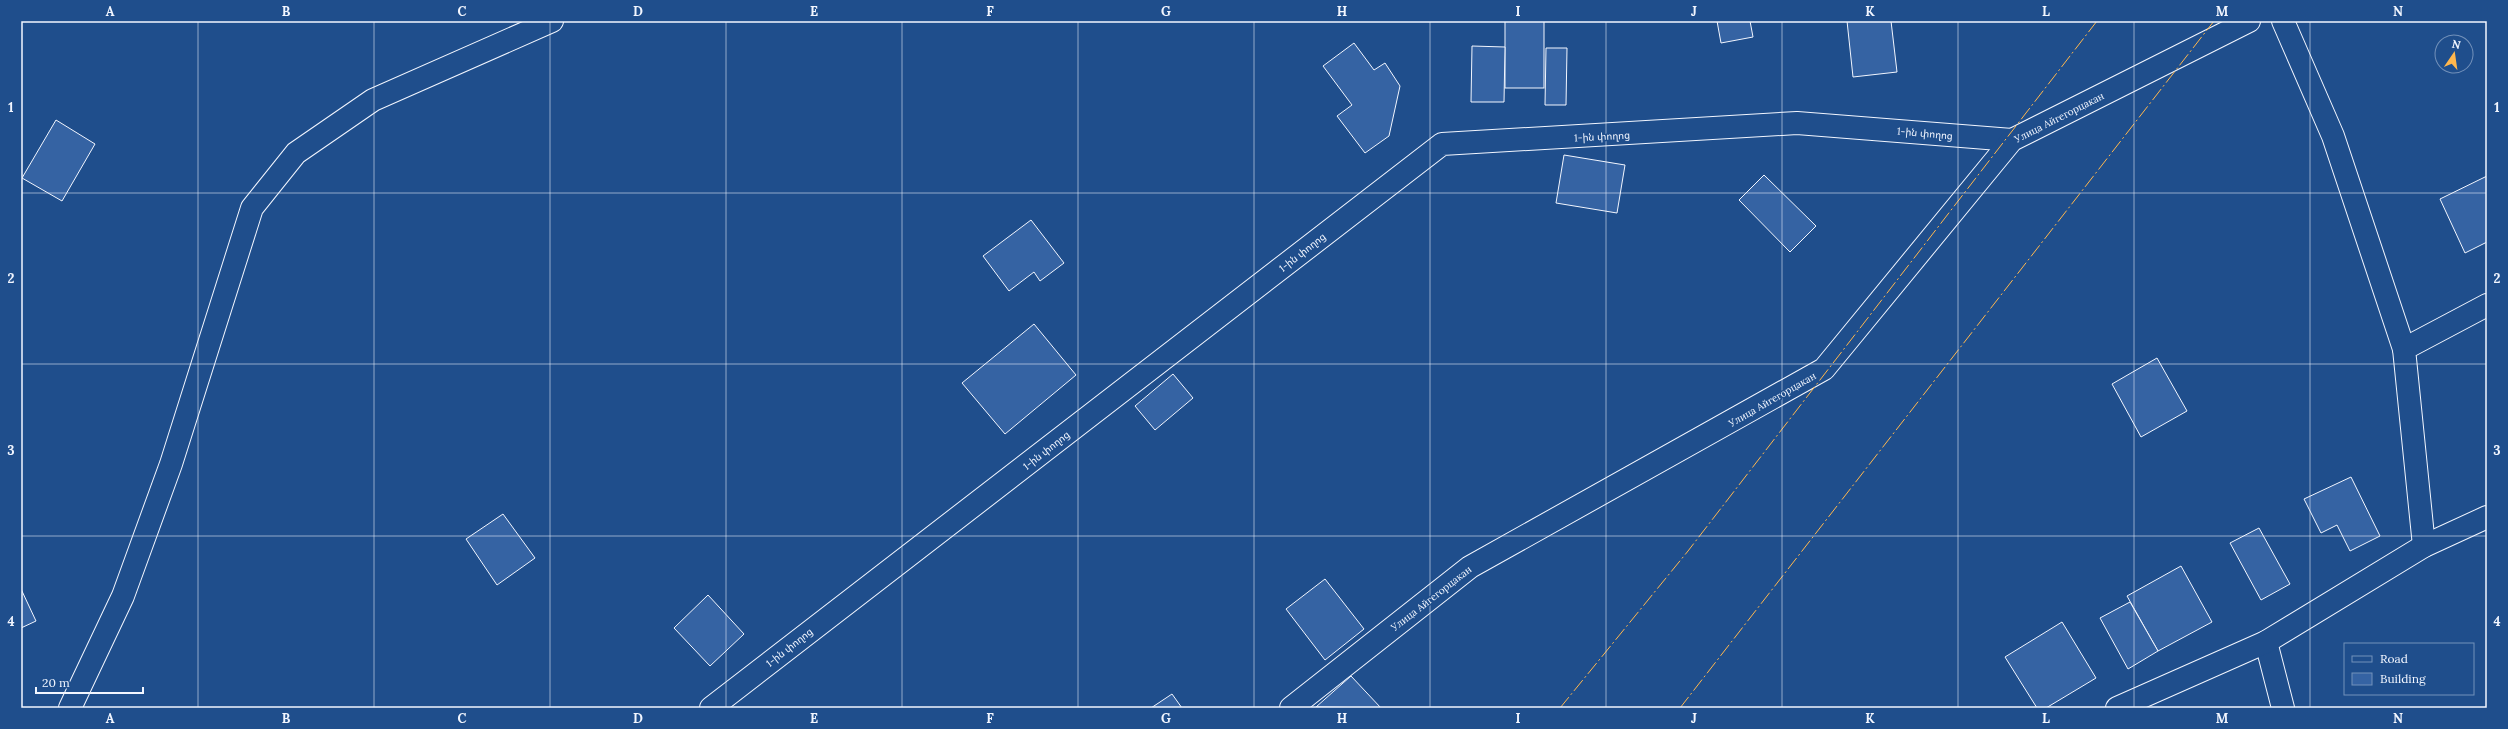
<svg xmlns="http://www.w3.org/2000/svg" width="2508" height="729" font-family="Lora,'Noto Sans Armenian',serif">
<rect width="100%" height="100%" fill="#1f4e8c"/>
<!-- building -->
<g fill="#3563a3" stroke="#f2f6ff">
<rect x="1505" y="21" width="39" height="67"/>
<polygon points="1717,21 1750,21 1753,37 1721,43"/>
<polygon points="1847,21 1891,21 1897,72 1853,77"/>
<polygon points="1354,43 1374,70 1385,63 1400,86 1389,136 1365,153 1337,116 1352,105 1323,66"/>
<polygon points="1472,46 1505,47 1504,102 1471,102"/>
<polygon points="1546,48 1567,48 1566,105 1545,105"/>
<polygon points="56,120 95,144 62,201 22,178"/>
<polygon points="1564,155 1625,165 1617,213 1556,203"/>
<polygon points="1764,175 1816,226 1790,252 1739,200"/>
<polygon points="2487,176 2487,242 2465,253 2440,199"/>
<polygon points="1031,220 1064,263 1040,281 1034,272 1009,291 983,256"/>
<polygon points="1034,324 1076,375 1005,434 962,383"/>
<polygon points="2157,358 2187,411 2141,437 2112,384"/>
<polygon points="1173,374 1193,398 1155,430 1135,406"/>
<polygon points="2351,477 2380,536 2350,551 2337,525 2321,533 2304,499"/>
<polygon points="503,514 535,558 497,585 466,539"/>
<polygon points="2259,528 2290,584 2261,600 2230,543"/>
<polygon points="2181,566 2212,622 2158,651 2127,596"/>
<polygon points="1325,579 1364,629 1325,660 1286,609"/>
<polygon points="21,589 36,621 21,628"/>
<polygon points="708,595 744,634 710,666 674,628"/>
<polygon points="2130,602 2158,651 2128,669 2100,618"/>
<polygon points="2062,622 2096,678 2046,708 2037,708 2005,657"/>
<polygon points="1351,676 1381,708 1316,707"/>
<polygon points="1172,694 1182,708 1151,708"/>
</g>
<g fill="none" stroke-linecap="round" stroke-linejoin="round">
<!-- minor casing -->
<g stroke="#f2f6ff" stroke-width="24">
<g id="minor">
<polyline points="2283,21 2333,136 2404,349"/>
<polyline points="2424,546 2404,349 2487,305"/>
<polyline points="2266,642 2283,708"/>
<polyline points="70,708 123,596 171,464 252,208 296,153 373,100 552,21"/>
<polyline points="711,708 1442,144 1797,123 2012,140"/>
<polyline points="1291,708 1470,567 1824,369 2012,140 2249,21"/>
<polyline points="2117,708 2266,642 2424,546 2487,517"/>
</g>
</g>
<!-- minor -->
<use href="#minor" stroke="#1f4e8c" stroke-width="22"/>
<!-- power -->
<g stroke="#ffb74d" stroke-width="1" stroke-dasharray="14 3 2 3" stroke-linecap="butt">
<polyline points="1560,708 1688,551 2097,21"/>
<polyline points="1680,708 2214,21"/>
</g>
</g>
<!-- grid -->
<path fill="none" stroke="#f2f6ff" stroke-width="1" stroke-opacity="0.55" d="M198,21v687M374,21v687M550,21v687M726,21v687M902,21v687M1078,21v687M1254,21v687M1430,21v687M1606,21v687M1782,21v687M1958,21v687M2134,21v687M2310,21v687M21,193h2466M21,364h2466M21,536h2466"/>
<g text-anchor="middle" stroke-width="3" stroke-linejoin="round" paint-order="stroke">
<!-- street labels -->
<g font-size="10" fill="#f2f6ff" stroke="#1f4e8c">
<text transform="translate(2059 117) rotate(-27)" y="4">Улица Айгегорцакан</text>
<text transform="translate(1925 133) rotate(5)" y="4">1-ին փողոց</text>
<text transform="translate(1602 136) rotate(-3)" y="4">1-ին փողոց</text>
<text transform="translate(1302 252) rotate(-38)" y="4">1-ին փողոց</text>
<text transform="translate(1772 399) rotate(-30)" y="4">Улица Айгегорцакан</text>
<text transform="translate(1046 450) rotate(-38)" y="4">1-ին փողոց</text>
<text transform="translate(1431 598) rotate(-38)" y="4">Улица Айгегорцакан</text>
<text transform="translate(789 647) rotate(-38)" y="4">1-ին փողոց</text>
</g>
</g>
<!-- border -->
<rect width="2508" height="729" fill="none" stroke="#1f4e8c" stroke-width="44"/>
<!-- legend -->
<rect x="2344" y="643" width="130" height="52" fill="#1f4e8c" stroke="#7391ba"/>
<rect x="2352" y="656" width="20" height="6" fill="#1f4e8c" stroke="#7391ba"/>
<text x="2380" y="663" font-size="12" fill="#f2f6ff">Road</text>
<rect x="2352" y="673" width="20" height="12" fill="#3563a3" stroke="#7391ba"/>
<text x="2380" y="683" font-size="12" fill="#f2f6ff">Building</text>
<!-- north arrow -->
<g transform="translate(2454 54) rotate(13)"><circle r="19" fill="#1f4e8c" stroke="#7391ba"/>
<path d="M0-3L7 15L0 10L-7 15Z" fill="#ffb74d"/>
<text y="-6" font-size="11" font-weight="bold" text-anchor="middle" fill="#f2f6ff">N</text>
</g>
<!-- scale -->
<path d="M36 687v6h107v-6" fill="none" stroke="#f2f6ff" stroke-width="2"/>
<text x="42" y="687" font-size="12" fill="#f2f6ff" stroke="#1f4e8c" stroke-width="3" paint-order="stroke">20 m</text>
<rect x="22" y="22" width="2464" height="685" fill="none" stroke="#f2f6ff" stroke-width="1.5"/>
<g font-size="13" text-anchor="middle" font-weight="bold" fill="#f2f6ff">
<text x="110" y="16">A</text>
<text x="286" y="16">B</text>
<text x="462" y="16">C</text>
<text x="638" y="16">D</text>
<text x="814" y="16">E</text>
<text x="990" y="16">F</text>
<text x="1166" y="16">G</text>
<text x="1342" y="16">H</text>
<text x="1518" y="16">I</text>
<text x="1694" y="16">J</text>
<text x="1870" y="16">K</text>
<text x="2046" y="16">L</text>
<text x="2222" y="16">M</text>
<text x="2398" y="16">N</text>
<text x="11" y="112">1</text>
<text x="2497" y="112">1</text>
<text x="11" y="283">2</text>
<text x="2497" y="283">2</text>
<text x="11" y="455">3</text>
<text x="2497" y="455">3</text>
<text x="11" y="626">4</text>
<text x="2497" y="626">4</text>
<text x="110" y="723">A</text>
<text x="286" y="723">B</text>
<text x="462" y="723">C</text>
<text x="638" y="723">D</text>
<text x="814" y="723">E</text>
<text x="990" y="723">F</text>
<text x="1166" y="723">G</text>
<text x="1342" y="723">H</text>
<text x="1518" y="723">I</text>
<text x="1694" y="723">J</text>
<text x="1870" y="723">K</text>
<text x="2046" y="723">L</text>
<text x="2222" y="723">M</text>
<text x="2398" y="723">N</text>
</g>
</svg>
